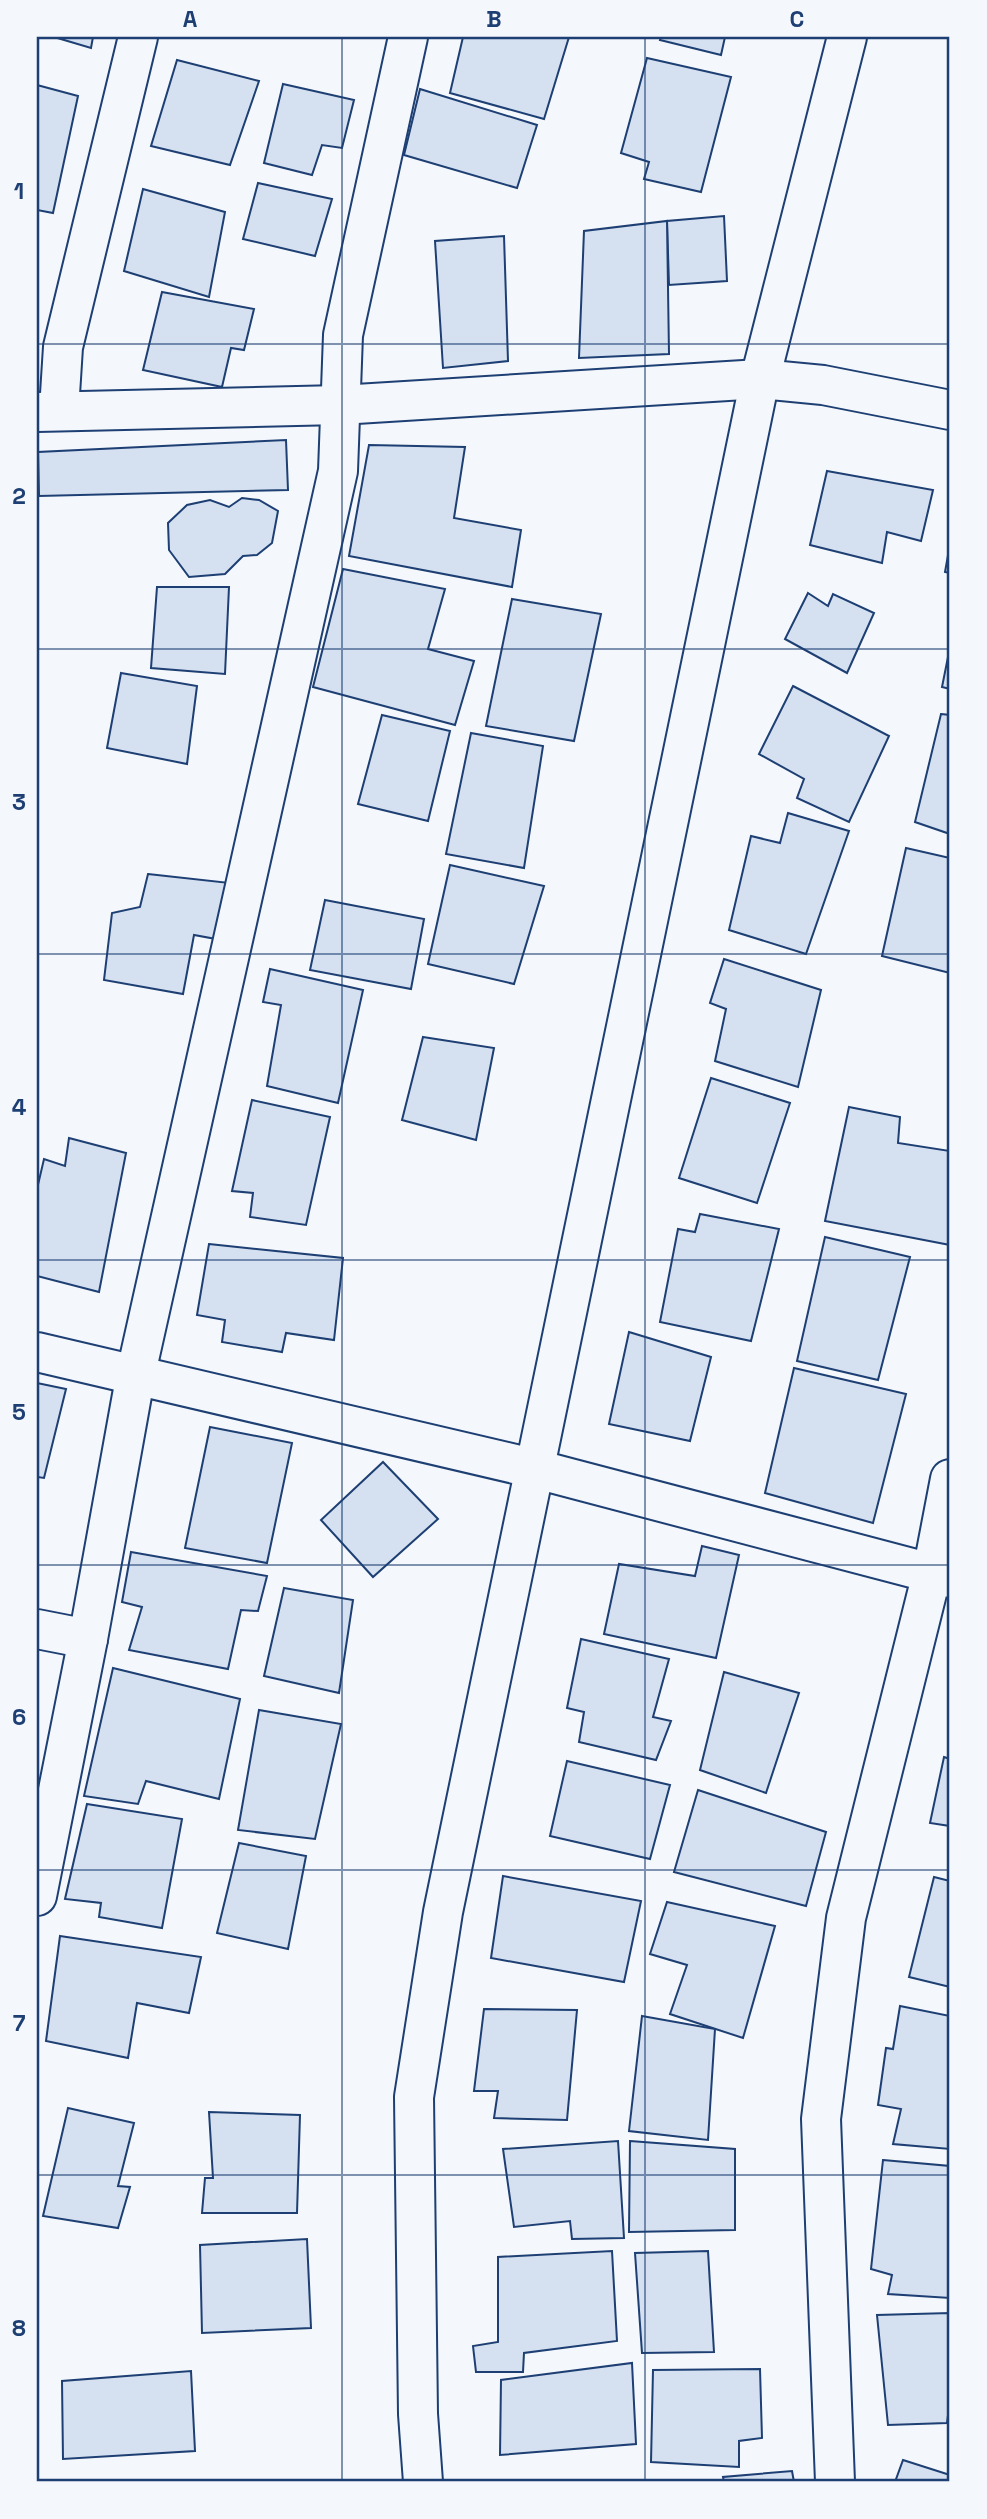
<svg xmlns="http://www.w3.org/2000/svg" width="987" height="2519" font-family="'Space Grotesk',sans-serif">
<rect width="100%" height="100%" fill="#f4f7fb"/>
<!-- building -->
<g fill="#d5e0f0" stroke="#1d3f73" stroke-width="2">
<polygon points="54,37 93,37 91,48"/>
<polygon points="463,37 569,37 544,119 450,93"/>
<polygon points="661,37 725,37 721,55 660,40"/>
<polygon points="647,58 731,77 701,192 644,179 649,162 621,153"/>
<polygon points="177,60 259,81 230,165 151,146"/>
<polygon points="283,84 354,100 342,148 322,145 312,175 264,163"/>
<polygon points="37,85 78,96 53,213 37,210"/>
<polygon points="420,89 537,125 517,188 404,155"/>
<polygon points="258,183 332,199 315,256 243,239"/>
<polygon points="143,189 225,212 209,297 124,271"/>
<polygon points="724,216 727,281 669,285 667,221"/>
<polygon points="667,221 669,354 579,358 584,231"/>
<polygon points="504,236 508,361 443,368 435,241"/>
<polygon points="162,292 254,309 244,350 231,348 222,387 143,370"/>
<polygon points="286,440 288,490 39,496 38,452"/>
<polygon points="369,445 465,447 454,518 521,530 512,587 349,556"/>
<polygon points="827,471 933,490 921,541 887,532 882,563 810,545"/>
<polygon points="242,498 259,500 278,511 272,543 257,555 243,556 225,574 189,577 169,550 168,523 187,505 210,500 229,507"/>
<polygon points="950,544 950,573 945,572"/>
<polygon points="343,569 445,589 428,649 474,661 455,725 313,687"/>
<polygon points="157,587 229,587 225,674 151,668"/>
<polygon points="808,593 828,606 833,594 874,613 847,673 785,639"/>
<polygon points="512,599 601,614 574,741 486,726"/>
<polygon points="950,647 950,689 942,687"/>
<polygon points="121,673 197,686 187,764 107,748"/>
<polygon points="793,686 889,736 849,822 797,798 804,779 759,754"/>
<polygon points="941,714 950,715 950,834 915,822"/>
<polygon points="382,715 450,731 428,821 358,804"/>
<polygon points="471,733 543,746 524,868 446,854"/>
<polygon points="788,813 849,831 806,954 729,930 751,836 780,843"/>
<polygon points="906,848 950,858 950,973 882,956"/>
<polygon points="450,865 544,886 514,984 428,964"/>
<polygon points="148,874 230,883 216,939 194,935 183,994 104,980 112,913 140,907"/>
<polygon points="325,900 424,919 411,989 310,970"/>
<polygon points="724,959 821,990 798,1087 715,1061 726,1009 710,1003"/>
<polygon points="270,969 363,990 338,1103 267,1086 281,1005 263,1002"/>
<polygon points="423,1037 494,1048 476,1140 402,1120"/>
<polygon points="711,1078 790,1103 757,1203 679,1178"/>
<polygon points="252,1100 330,1117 306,1225 250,1217 253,1193 232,1191"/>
<polygon points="849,1107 900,1117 898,1143 950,1151 950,1245 825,1221"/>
<polygon points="69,1138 126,1153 99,1292 37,1276 37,1189 44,1159 65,1166"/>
<polygon points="700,1214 779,1229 751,1341 660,1322 678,1229 695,1232"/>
<polygon points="825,1237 910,1257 878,1380 797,1361"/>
<polygon points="209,1244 343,1258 334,1340 286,1333 282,1352 222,1342 225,1320 197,1315"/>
<polygon points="629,1332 711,1357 690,1441 609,1424"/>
<polygon points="794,1368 906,1394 873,1523 765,1493"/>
<polygon points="37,1383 66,1389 44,1478 37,1477"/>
<polygon points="210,1427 292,1443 267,1563 185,1548"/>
<polygon points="383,1462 438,1519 373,1577 321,1520"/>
<polygon points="702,1546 739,1555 716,1658 604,1634 619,1564 695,1576"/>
<polygon points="131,1552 267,1576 258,1611 241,1610 228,1669 129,1650 142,1607 122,1602"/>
<polygon points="284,1588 353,1600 339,1693 264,1676"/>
<polygon points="581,1639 669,1659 653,1717 671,1721 656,1760 579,1742 584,1712 567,1708"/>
<polygon points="113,1668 240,1699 219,1799 146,1781 138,1804 84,1796"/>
<polygon points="724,1672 799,1693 766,1793 700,1770"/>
<polygon points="259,1710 341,1724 315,1839 238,1830"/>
<polygon points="944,1757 950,1759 950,1826 930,1823"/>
<polygon points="567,1761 670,1785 650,1859 550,1836"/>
<polygon points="698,1790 826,1832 806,1906 674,1872"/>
<polygon points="87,1804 182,1819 162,1928 99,1917 101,1903 65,1899"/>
<polygon points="239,1843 306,1856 288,1949 217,1933"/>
<polygon points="503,1876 641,1901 624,1982 491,1958"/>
<polygon points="934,1877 950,1881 950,1987 909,1977"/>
<polygon points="667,1902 775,1926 743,2038 670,2014 687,1965 650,1954"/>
<polygon points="60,1936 201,1957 189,2013 137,2003 128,2058 46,2041"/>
<polygon points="900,2006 950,2016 950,2149 893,2144 901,2109 878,2105 886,2048 893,2049"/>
<polygon points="484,2009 577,2010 567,2120 494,2118 498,2091 474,2091"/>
<polygon points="642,2016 715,2029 708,2140 629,2131"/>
<polygon points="68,2108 134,2123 118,2186 130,2187 118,2228 43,2216"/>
<polygon points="209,2112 300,2115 297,2213 202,2213 205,2178 213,2178"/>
<polygon points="618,2141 624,2238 572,2239 570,2221 514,2227 503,2149"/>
<polygon points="630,2141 735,2149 735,2230 629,2232"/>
<polygon points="883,2160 950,2166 950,2298 888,2294 892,2275 871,2269"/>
<polygon points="307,2239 311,2328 202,2333 200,2245"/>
<polygon points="612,2251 617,2341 524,2353 523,2372 476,2372 473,2346 498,2342 498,2257"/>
<polygon points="708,2251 714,2352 642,2353 635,2253"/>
<polygon points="950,2313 950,2400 947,2423 888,2425 877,2315"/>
<polygon points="632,2363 636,2444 500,2455 501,2380"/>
<polygon points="760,2369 762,2438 739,2441 739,2467 651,2462 653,2370"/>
<polygon points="191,2371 195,2451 63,2459 62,2381"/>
<polygon points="903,2460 950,2475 950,2482 895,2482"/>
<polygon points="792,2471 794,2482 724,2482 723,2477"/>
</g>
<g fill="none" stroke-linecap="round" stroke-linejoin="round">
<!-- minor casing -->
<g stroke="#1d3f73" stroke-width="42">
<g id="minor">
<polyline points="59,410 63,347 138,37"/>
<polyline points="37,412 340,405 760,379 823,385 950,410"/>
<polyline points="37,1352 532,1468 950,1578"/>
<polyline points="37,1629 88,1639"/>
<polyline points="37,1896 88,1639 136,1373 338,471 343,335 408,37"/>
<polyline points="423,2482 418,2414 414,2097 443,1912 760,379 847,37"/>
<polyline points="835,2482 821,2119 846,1918 932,1573 950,1479"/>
</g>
</g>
<!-- minor -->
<use href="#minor" stroke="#f4f7fb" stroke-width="38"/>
</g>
<!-- grid -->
<path fill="none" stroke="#1d3f73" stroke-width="2" stroke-opacity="0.55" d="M342,37v2445M645,37v2445M37,344h913M37,649h913M37,954h913M37,1260h913M37,1565h913M37,1870h913M37,2175h913"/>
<!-- border -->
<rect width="987" height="2519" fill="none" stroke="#f4f7fb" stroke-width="77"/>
<rect x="38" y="38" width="910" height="2442" fill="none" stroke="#1d3f73" stroke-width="2.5"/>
<g font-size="23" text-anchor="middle" font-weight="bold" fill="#1d3f73">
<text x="190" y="27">A</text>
<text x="494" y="27">B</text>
<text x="797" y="27">C</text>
<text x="19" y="199">1</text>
<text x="19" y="504">2</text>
<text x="19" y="810">3</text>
<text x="19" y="1115">4</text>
<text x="19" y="1420">5</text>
<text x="19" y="1725">6</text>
<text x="19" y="2031">7</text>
<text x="19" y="2336">8</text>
</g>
</svg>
